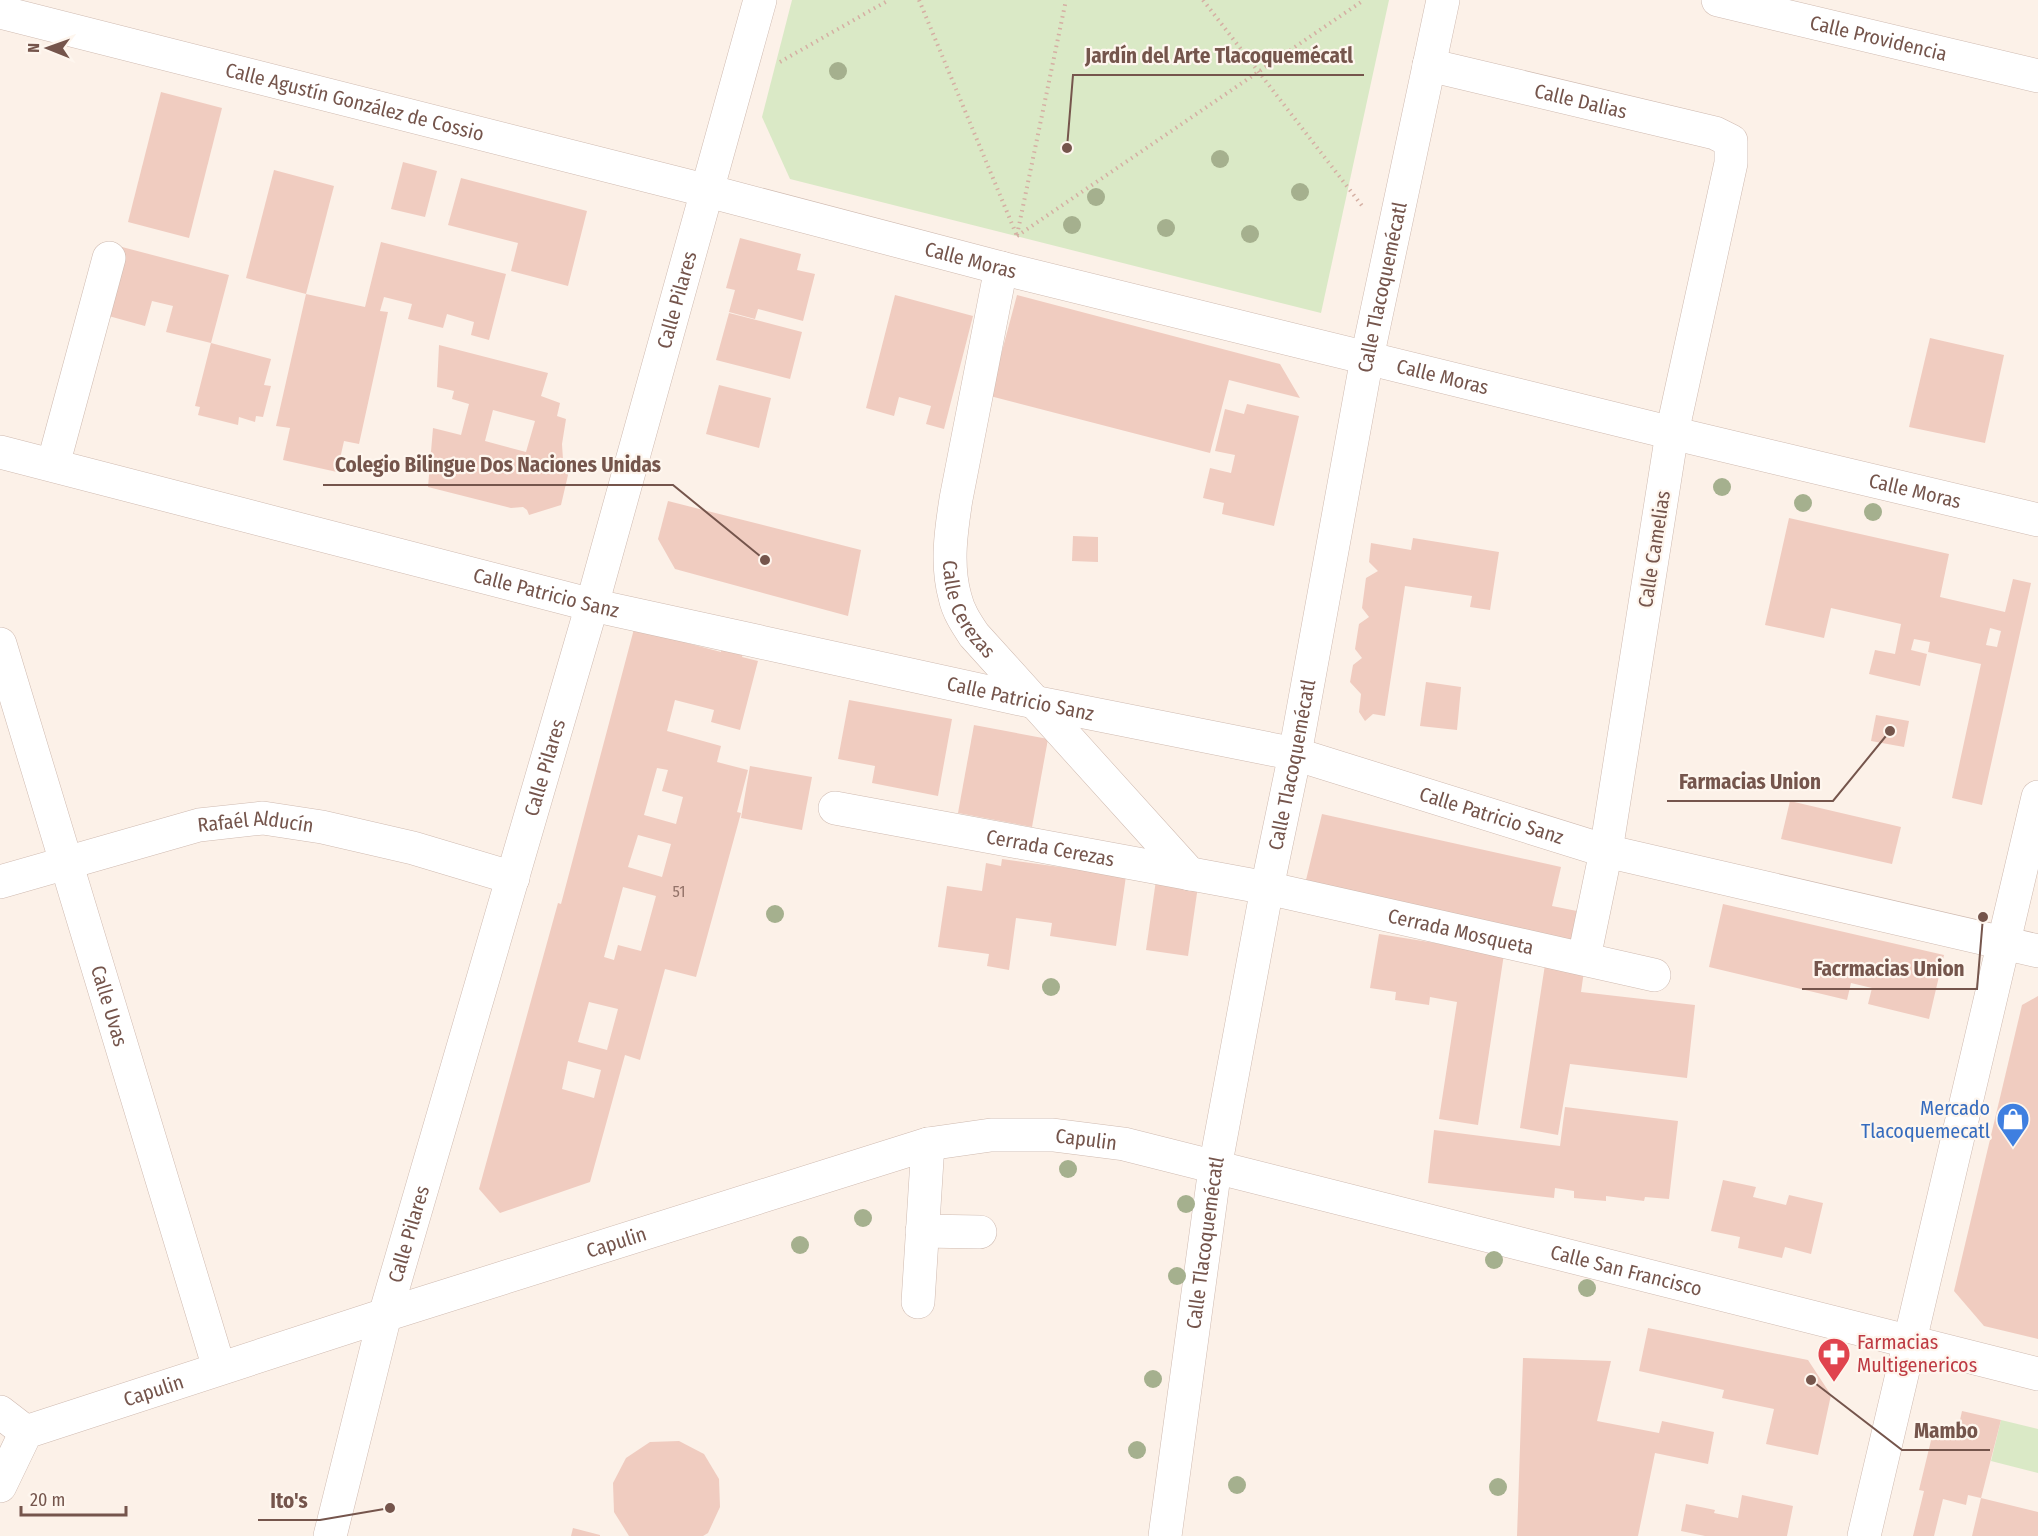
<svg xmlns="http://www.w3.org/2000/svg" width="2038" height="1536" font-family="'Fira Sans Condensed',sans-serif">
<rect width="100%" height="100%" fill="#fcf1e8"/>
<!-- green -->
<g fill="#dae9c6">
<polygon points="792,0 1389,0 1321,313 790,179 762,117"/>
<polygon points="2001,1420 2038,1429 2038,1473 1991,1461"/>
</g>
<!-- building -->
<g fill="#f0ccc0" fill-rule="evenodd">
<polygon points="161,92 222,108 189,238 128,222"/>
<polygon points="403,162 437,171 425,217 391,209"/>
<polygon points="274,170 334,186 306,294 246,278"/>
<polygon points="461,178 587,211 568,286 511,271 518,243 448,225"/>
<polygon points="740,238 801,254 797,270 815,274 803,321 758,309 755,319 729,312 735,290 726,288"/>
<polygon points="381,242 506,274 489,340 471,335 474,322 447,314 443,328 408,319 412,304 384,297 380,311 388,312 359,444 344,441 337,472 283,460 290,428 276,426 306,294 365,307"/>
<polygon points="122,247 229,275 211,343 166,332 173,306 152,301 145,326 105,315"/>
<polygon points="895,295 973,316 944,429 926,424 931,406 899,397 894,416 866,408"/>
<polygon points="1017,295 1280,364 1300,398 1229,380 1210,453 990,396"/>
<polygon points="729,313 802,332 790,379 716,360"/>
<polygon points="1930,338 2004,355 1985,443 1909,427"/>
<polygon points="211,343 271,359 264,385 271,386 263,417 256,416 255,422 239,417 238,425 198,415 200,407 195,406"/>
<path d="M439,345l109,28 -7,23 19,7 -3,13 9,3 -4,25 1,16 5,15 -7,30 -32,10 -2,-5 -4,-3 -12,1 -83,-21 5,-59 28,7 8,-31 -17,-5 2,-8 -17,-4zM493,410l42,11 -9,31 -41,-11z"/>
<polygon points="719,385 771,398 759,448 706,434"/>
<polygon points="1247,404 1299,416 1274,526 1222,514 1224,503 1203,498 1210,468 1231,473 1235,455 1215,451 1225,409 1244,414"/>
<polygon points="668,501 861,550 848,616 675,569 658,539"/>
<path d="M1789,518l160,36 -9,43 65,15 8,-33 18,4 -49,222 -30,-7 29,-134 -53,-12 2,-10 -16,-3 -3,11 16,4 -7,32 -51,-12 6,-24 20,4 6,-30 -70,-16 -7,30 -59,-13zM1990,628l11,3 -4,16 -11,-2z"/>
<polygon points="1073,536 1098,537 1098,562 1072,561"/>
<polygon points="1413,538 1499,552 1490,610 1470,607 1472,596 1405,586 1385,716 1373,714 1365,721 1359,712 1361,694 1350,682 1353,665 1362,658 1355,649 1359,624 1369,617 1362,608 1366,578 1378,571 1369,562 1371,543 1411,550"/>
<path d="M634,629l54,11 -1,3 34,9v-4l22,5 -1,4 16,4 -18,69 -29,-8 3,-12 -39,-10 -8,31 54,15 -4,16 31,8 -11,42 4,1 -45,164 -31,-8 -25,91 -15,-5 -35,127 -90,31 -21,-24 79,-286 3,1zM657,768l11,2 -6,21 21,6 -7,27 -32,-9zM638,835l33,9 -9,33 -34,-10zM623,887l33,9 -15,55 -23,-6 -4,15 -10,-3zM589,1002l29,7 -11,41 -29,-8zM568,1061l33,9 -7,28 -32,-9z"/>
<polygon points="1426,682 1461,687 1457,730 1420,726"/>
<polygon points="849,700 952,719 938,796 872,783 875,766 838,759"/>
<polygon points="1876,715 1909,721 1904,747 1871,741"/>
<polygon points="974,725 1048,739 1032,827 958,813"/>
<polygon points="750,766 812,777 802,830 741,818"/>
<polygon points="1790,801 1901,827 1892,864 1781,839"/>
<polygon points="1322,814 1561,867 1552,906 1582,912 1575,941 1306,880"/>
<polygon points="1002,859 1126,876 1116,946 1050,936 1052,923 1016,918 1009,970 987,966 989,954 938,947 947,886 982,891 986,863 1001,866"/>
<polygon points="1156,880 1198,886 1188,956 1146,950"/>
<polygon points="1723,904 1944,955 1929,1019 1868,1004 1872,988 1851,983 1847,1000 1709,967"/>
<polygon points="1379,934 1504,954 1478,1125 1439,1119 1457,1002 1430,997 1429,1005 1395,1000 1396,992 1370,988"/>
<polygon points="1546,958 1585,964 1581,992 1695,1005 1687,1078 1570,1064 1558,1135 1520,1128"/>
<polygon points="2038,996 2038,1339 1984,1326 1954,1291 2022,1005"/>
<polygon points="1565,1107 1678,1121 1669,1199 1645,1197 1644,1201 1606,1196 1606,1201 1574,1198 1574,1191 1555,1188 1554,1198 1428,1183 1434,1130 1560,1146"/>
<polygon points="1723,1180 1756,1187 1753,1197 1786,1205 1789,1195 1823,1203 1811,1254 1785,1247 1782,1258 1738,1248 1740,1237 1711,1231"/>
<polygon points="1648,1328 1808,1360 1831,1395 1818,1455 1766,1444 1774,1409 1722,1398 1724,1390 1639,1371"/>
<polygon points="1523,1358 1611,1361 1597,1421 1659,1433 1662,1421 1714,1432 1708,1464 1655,1453 1638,1536 1517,1536"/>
<polygon points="1962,1411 2001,1420 1981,1498 1968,1495 1966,1505 1943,1499 1934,1536 1913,1536 1924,1491 1919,1490 1935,1424 1958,1429"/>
<polygon points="679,1441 704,1454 719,1479 720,1507 708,1533 703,1536 629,1536 614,1512 613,1483 626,1458 650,1442"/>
<polygon points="1742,1495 1793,1506 1787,1536 1705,1536 1681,1531 1686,1504 1715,1510 1714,1513 1738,1518"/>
<polygon points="1981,1498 2038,1512 2038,1536 1972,1536"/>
<polygon points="573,1528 600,1535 600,1536 571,1536"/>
</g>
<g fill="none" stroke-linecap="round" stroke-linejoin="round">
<!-- minor casing -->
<g stroke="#cfbab0" stroke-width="34">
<g id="minor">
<path id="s1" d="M1718,0l320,76"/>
<path id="s2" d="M0,12l708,179 293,77 671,165 366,87"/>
<path id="s3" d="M1429,65l286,68 16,8v22l-59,270 -66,418 -22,107"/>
<path id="s4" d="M1001,268l-45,231c-5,32 -10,66 -1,98 3,14 11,26 19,38l216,239"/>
<path id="s5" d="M0,452l592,153 442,97 261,52 311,97 432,100"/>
<polyline points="53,465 109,258"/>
<path id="s6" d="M0,644l219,724"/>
<path id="s7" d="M835,808l432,80 387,87"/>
<path id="s8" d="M0,882l199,-57 64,-7 59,9 91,21 100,30"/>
<polyline points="922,1231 980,1232"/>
<polyline points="918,1302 928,1144"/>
<polyline points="0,1412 26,1432"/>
<path id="s9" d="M0,1486l26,-54 359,-117 543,-171 63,-9h62l71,9 914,230"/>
<path id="s10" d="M330,1536l55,-221 207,-710 168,-605"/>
<path id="s11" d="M1165,1536l50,-368 52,-280 28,-134 72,-396 76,-358"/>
<polyline points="1864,1536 2038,797"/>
</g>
</g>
<!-- path -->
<g stroke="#d5afa3" stroke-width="4" stroke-dasharray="1.5 4.5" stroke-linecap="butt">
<polyline points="919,0 1017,236"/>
<polyline points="1203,0 1363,207"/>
<polyline points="780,62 889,0"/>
<polyline points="1017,235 1066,0"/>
<polyline points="1017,236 1364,0"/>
</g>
<!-- minor -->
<use href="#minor" stroke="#fff" stroke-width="33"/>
</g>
<!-- trees -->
<g fill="#a5b08e">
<circle cx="838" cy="71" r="9"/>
<circle cx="1220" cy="159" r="9"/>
<circle cx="1300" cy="192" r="9"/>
<circle cx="1096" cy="197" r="9"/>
<circle cx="1072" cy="225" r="9"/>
<circle cx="1166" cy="228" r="9"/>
<circle cx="1250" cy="234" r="9"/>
<circle cx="1722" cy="487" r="9"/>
<circle cx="1803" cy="503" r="9"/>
<circle cx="1873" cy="512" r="9"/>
<circle cx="775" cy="914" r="9"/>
<circle cx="1051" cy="987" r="9"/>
<circle cx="1068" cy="1169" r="9"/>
<circle cx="1186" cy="1204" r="9"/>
<circle cx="863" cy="1218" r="9"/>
<circle cx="800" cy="1245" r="9"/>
<circle cx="1494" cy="1260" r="9"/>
<circle cx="1177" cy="1276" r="9"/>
<circle cx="1587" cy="1288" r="9"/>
<circle cx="1153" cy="1379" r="9"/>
<circle cx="1137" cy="1450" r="9"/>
<circle cx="1237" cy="1485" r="9"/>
<circle cx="1498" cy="1487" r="9"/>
</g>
<!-- icons -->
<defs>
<g id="shop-pin" transform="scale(1.725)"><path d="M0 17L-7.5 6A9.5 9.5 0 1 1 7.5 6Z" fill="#3f7fe0" stroke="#fef6ee"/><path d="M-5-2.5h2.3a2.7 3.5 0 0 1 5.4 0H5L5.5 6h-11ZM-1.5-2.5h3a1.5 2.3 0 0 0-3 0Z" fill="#fff"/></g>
<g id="pharmacy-pin" transform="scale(1.725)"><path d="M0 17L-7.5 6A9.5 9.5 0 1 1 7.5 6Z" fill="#e0444e" stroke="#fef6ee"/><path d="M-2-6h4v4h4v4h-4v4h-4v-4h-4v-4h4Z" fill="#fff"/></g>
</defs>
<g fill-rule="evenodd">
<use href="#shop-pin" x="2013" y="1119"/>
<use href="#pharmacy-pin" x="1834" y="1354"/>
</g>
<g text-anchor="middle" stroke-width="4.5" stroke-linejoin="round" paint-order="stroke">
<!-- number labels -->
<g font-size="16" fill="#947369">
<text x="679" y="897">51</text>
</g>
<!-- street labels -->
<g font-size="20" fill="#75554c" stroke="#fef6ee">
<text dy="7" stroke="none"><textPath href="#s1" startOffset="165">Calle Providencia</textPath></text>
<text dy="7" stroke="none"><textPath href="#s3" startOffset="156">Calle Dalias</textPath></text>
<text dy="7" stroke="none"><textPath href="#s2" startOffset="366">Calle Agustín González de Cossio</textPath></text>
<text dy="7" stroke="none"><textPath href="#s2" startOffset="1002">Calle Moras</textPath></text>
<text dy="7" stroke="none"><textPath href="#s11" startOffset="1268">Calle Tlacoquemécatl</textPath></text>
<text dy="7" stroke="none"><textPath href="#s10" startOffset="1284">Calle Pilares</textPath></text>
<text dy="7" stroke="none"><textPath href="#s2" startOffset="1488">Calle Moras</textPath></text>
<text dy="7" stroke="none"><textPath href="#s2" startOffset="1974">Calle Moras</textPath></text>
<text transform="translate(1654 549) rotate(-81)" y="7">Calle Camelias</text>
<text dy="7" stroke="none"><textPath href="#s5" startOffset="564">Calle Patricio Sanz</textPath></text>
<text dy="7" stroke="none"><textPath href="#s4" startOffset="350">Calle Cerezas</textPath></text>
<text dy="7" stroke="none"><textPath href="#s5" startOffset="1050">Calle Patricio Sanz</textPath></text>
<text dy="7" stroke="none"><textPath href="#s11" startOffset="782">Calle Tlacoquemécatl</textPath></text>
<text dy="7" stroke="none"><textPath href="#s10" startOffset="798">Calle Pilares</textPath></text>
<text dy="7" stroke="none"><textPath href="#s5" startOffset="1536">Calle Patricio Sanz</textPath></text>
<text dy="7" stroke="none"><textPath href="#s8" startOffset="264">Rafaél Alducín</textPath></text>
<text dy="7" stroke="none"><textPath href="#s7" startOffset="219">Cerrada Cerezas</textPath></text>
<text dy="7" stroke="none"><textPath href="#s7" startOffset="638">Cerrada Mosqueta</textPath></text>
<text dy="7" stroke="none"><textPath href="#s6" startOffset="378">Calle Uvas</textPath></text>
<text dy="7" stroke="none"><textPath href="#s9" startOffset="1166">Capulin</textPath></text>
<text dy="7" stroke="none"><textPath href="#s10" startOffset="312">Calle Pilares</textPath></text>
<text dy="7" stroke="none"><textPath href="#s9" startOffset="680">Capulin</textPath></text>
<text dy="7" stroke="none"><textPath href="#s11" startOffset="296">Calle Tlacoquemécatl</textPath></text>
<text dy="7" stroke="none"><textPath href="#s9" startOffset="1722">Calle San Francisco</textPath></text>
<text dy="7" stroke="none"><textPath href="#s9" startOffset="194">Capulin</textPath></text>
</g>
<!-- shop labels -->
<g font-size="20" fill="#366cbe" stroke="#fef6ee" text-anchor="end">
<text x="1990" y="1115">Mercado<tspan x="1990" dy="23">Tlacoquemecatl</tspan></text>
</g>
<!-- health labels -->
<g font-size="20" fill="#be3a42" stroke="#fef6ee" text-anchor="start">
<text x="1857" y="1349">Farmacias<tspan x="1857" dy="23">Multigenericos</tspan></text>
</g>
</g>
<!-- callouts -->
<path fill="none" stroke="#75554c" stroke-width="2" d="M1067 148L1073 75H1364M765 560L673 485H323M1890 731L1833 801H1667M1983 917L1977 989H1802M1811 1380L1902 1450H1990M390 1508L320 1520H258"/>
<g fill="#75554c" stroke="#fef6ee" stroke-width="2">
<circle cx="1067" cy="148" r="6"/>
<circle cx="765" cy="560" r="6"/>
<circle cx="1890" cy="731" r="6"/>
<circle cx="1983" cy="917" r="6"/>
<circle cx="1811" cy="1380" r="6"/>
<circle cx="390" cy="1508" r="6"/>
</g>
<g font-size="21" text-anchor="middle" font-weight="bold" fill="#75554c" stroke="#fef6ee" stroke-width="4.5" stroke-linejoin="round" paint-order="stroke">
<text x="1219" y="63">Jardín del Arte Tlacoquemécatl</text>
<text x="498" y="472">Colegio Bilingue Dos Naciones Unidas</text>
<text x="1750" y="789">Farmacias Union</text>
<text x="1889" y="976">Facrmacias Union</text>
<text x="1946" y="1438">Mambo</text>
<text x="289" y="1508">Ito's</text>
</g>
<!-- north arrow -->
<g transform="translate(48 48) rotate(271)" stroke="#fef6ee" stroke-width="4.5" paint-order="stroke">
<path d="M0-4.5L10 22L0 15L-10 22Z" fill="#75554c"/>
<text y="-9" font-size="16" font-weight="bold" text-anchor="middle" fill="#75554c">N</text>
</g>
<!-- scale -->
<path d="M21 1506v9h105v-9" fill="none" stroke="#75554c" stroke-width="3"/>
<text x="30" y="1506" font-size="18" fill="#75554c" stroke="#fef6ee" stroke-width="4.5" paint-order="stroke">20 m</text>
</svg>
